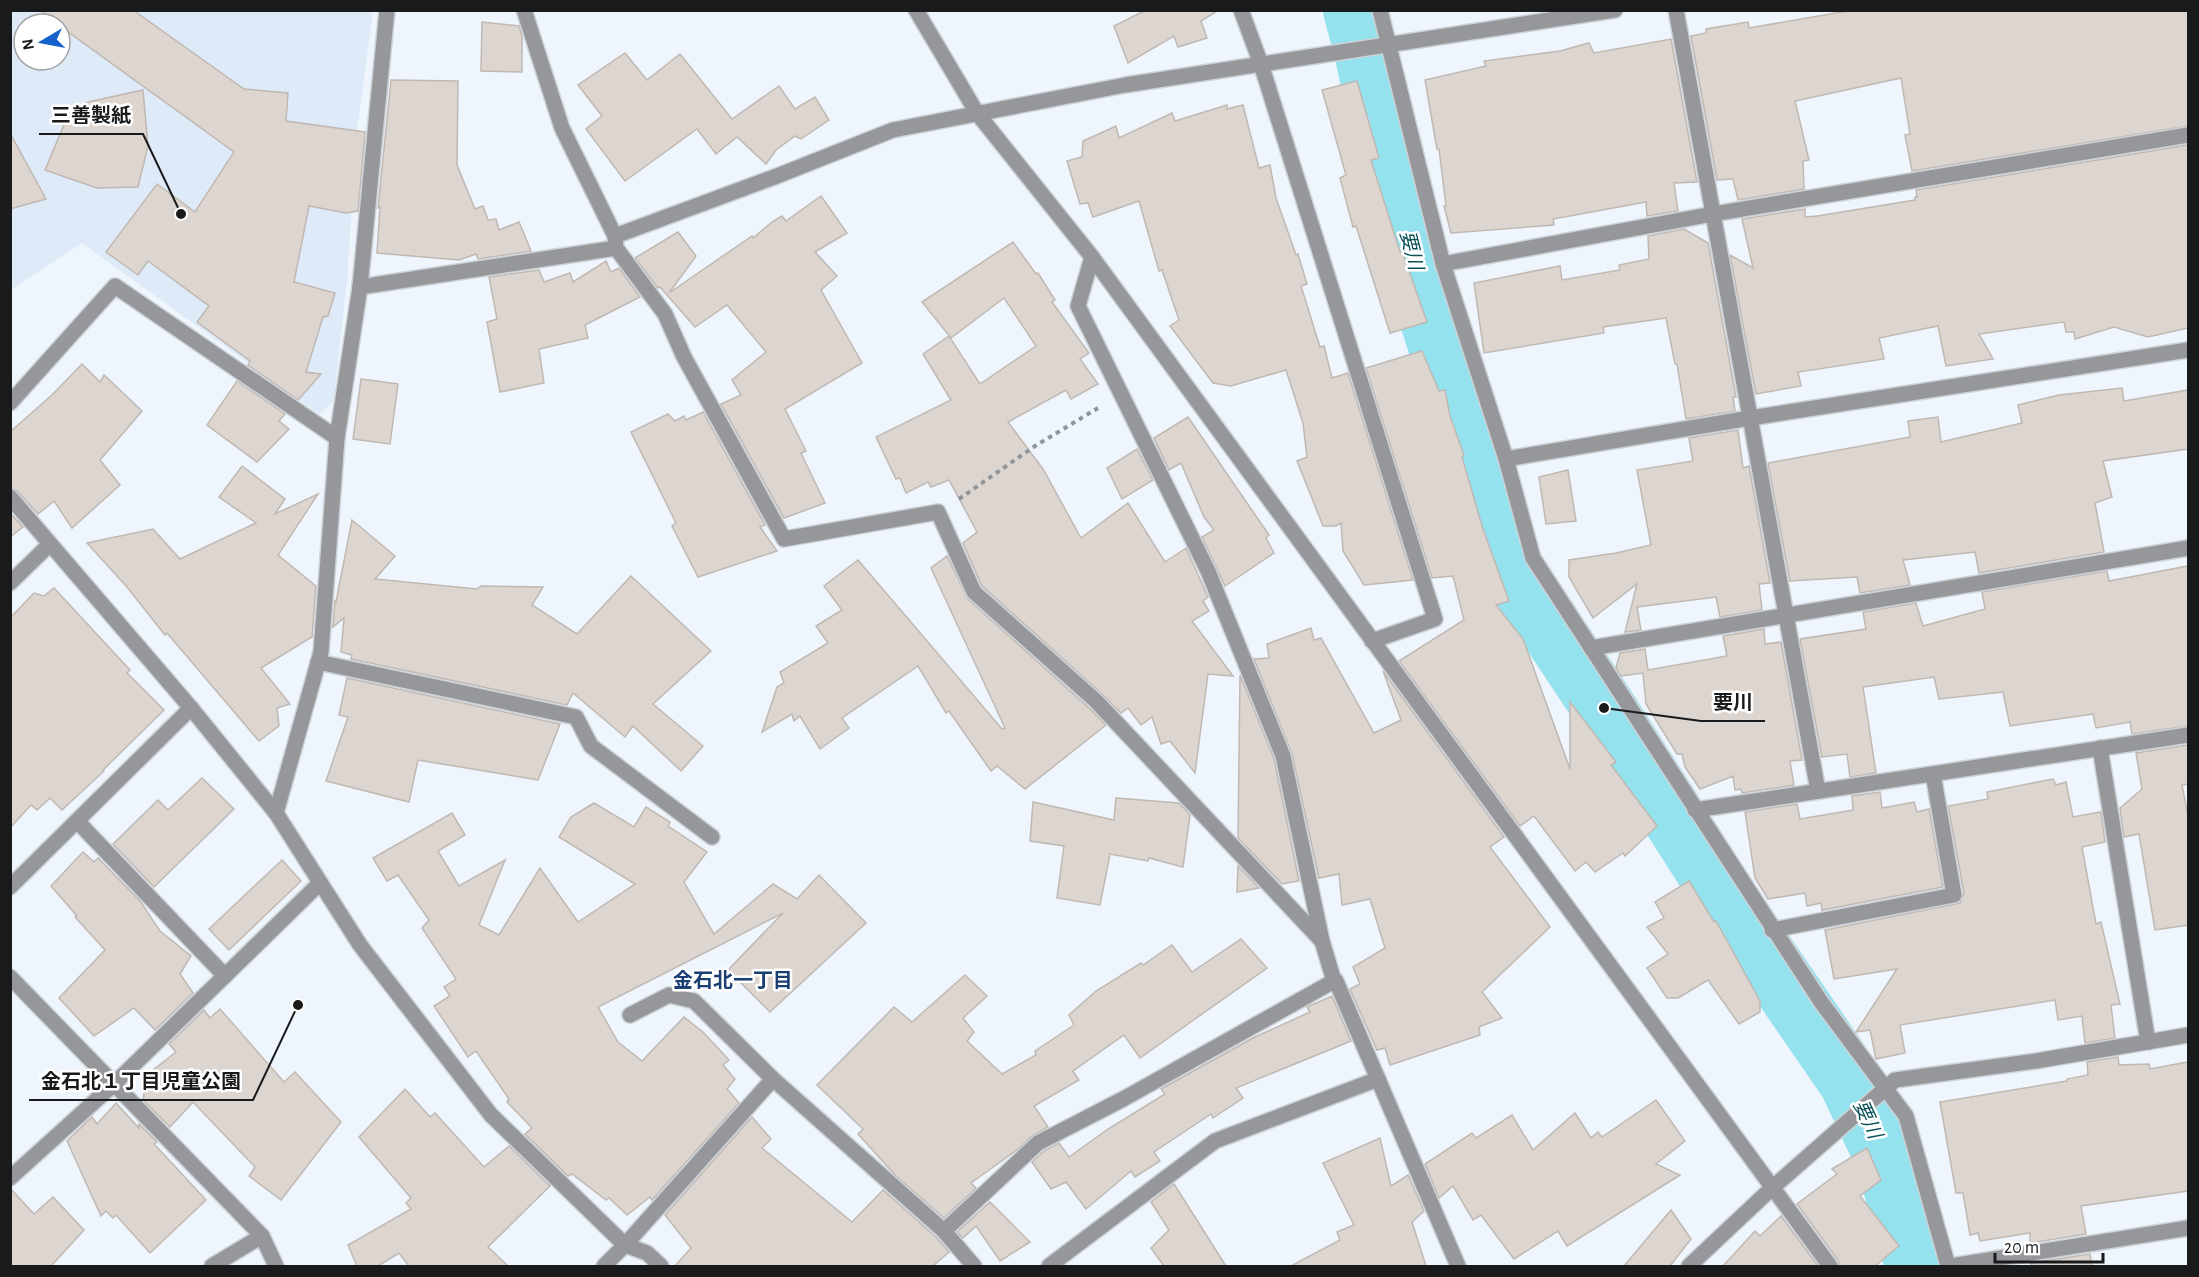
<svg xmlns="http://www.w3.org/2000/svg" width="2199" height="1277" font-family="'Alegreya Sans','Noto Sans JP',sans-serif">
<rect width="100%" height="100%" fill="#eef5fc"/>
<!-- built -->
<path fill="#deeaf7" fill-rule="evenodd" d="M11,11h362l-16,120 -10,148 -12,110 -2,13 -14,12 -237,-171 -71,47zM24,24h36v36h-36z"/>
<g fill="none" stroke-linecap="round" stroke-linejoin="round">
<!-- river -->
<polyline stroke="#94e2ed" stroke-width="64" points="1355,10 1365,47 1388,152 1416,270 1511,568 1604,708 1737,916 1851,1082 1888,1161 1917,1266"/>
</g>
<!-- building -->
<g fill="#ddd5cf" stroke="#c0b8b2" stroke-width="1.5">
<polygon points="39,10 133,10 244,89 288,93 286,121 365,132 358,211 346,213 309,206 294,282 335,293 328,316 323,317 306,372 321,374 298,400 248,365 250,361 197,322 209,306 148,261 138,275 106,252 157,184 195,212 234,152 60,26 60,24"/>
<polygon points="1146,10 1219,10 1201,21 1207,38 1178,47 1174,36 1128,63 1114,26"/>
<polygon points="1853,10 2188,10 2188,126 1912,171 1905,135 1910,134 1901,78 1795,101 1809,160 1803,161 1804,189 1738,200 1733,179 1717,180 1691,36 1706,33 1706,29 1748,22 1749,28"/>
<polygon points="482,22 519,26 522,36 522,72 481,71"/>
<polygon points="1671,39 1697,182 1674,183 1678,211 1647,216 1646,202 1553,219 1554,225 1451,233 1444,206 1446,206 1439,149 1437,149 1425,80 1486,66 1484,61 1560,51 1589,43 1594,53"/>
<polygon points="625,53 647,80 680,54 732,119 779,86 795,109 815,97 829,120 801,139 795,136 776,150 766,164 737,137 716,154 697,129 625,181 586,129 602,116 578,85"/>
<polygon points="391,80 458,81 457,165 475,209 483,206 488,220 496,219 499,230 519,222 531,251 478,259 476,254 459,260 377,253 380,207 378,208"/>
<polygon points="1357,81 1379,158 1371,160 1400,252 1402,251 1427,322 1390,333 1356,226 1353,227 1340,178 1346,175 1322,90"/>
<polygon points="143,90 148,146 138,187 97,188 45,170 66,120 76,109 88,102"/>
<polygon points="1227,105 1227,109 1243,105 1259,168 1270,165 1276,198 1296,255 1298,254 1307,284 1301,286 1320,347 1324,346 1332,378 1348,373 1413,580 1364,585 1343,551 1341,523 1336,526 1323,526 1297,461 1307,457 1303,423 1286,370 1231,386 1213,383 1170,326 1179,320 1162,270 1159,271 1139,201 1093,217 1088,203 1080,204 1067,161 1082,157 1083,141 1116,126 1119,138 1172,113 1175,121"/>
<polygon points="10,133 46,199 10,209"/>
<polygon points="2188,145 2188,328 2148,337 2114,327 2075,339 2074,332 2066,332 2064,322 1979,334 1993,359 1946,366 1938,326 1879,338 1884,359 1798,372 1801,386 1756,394 1730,255 1753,268 1742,219 1805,209 1805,217 1817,216 1915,200 1915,197 1917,197 1916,190"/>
<polygon points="821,196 847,233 815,252 837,276 821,290 862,363 785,409 806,451 801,453 825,503 784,518 721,404 741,395 732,380 766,352 727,305 695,327 660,287 658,288 635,258 678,232 696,256 669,293 752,236 753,238 772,222 782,216 786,221"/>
<polygon points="1684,229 1708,243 1736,397 1733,397 1735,411 1686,419 1677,364 1675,364 1666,318 1603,327 1604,333 1484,353 1474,283 1560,266 1562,280 1620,270 1619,265 1649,259 1648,236"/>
<polygon points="1013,242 1036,274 1038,273 1055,300 1052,302 1089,353 1080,359 1098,384 1071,399 1066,390 1008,422 1043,469 1081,538 1128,503 1165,562 1186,548 1208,597 1203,601 1209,611 1192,621 1233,676 1208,674 1195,773 1170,741 1161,744 1152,717 1141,725 1128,708 1121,713 1102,694 982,586 963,543 977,532 949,480 931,487 928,482 906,493 900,478 896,479 876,437 951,400 923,354 949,336 980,384 1036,346 1004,298 951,338 922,302"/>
<polygon points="606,261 611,272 619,268 640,297 585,325 588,338 539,349 544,383 500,392 487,322 497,319 489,277 539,270 544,282 570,273 573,282"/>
<polygon points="1422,351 1439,391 1445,390 1450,416 1464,455 1462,457 1482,526 1509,601 1496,605 1523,639 1570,769 1570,702 1616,762 1611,765 1657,826 1625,856 1623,853 1595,872 1586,862 1575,871 1534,816 1520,826 1399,661 1464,620 1453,576 1432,578 1366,368"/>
<polygon points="82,364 100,382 104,375 142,411 100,460 120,485 72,528 54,501 38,514 17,491 10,488 10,432 52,395"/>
<polygon points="361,379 398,384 390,444 353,439"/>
<polygon points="237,381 285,414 279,421 289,429 257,462 207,425"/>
<polygon points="2122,388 2124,401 2188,390 2188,449 2103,461 2112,497 2095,503 2104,552 1979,573 1975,552 1903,560 1910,585 1860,593 1857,577 1790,581 1768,463 1910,437 1908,421 1938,417 1941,442 2022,423 2018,405 2059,395"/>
<polygon points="703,412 765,525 760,527 777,551 698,577 672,526 676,523 631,432 668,414 675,421 684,416 686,420"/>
<polygon points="1188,417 1269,535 1266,538 1274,553 1225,586 1202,537 1214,530 1204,517 1181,463 1169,470 1154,438"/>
<polygon points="1738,430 1743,468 1749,466 1770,583 1759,584 1762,610 1720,617 1716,597 1637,607 1641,630 1625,632 1637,584 1593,618 1569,577 1569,560 1616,553 1651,545 1637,470 1693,461 1689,438"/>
<polygon points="1137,449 1153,480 1122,499 1107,468"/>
<polygon points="242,466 285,499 275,514 318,494 278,555 316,586 312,637 261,668 290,704 277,708 279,726 259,741 167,633 165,635 127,587 87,543 153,529 180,559 256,523 219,497"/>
<polygon points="1568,470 1576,521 1546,524 1539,477"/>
<polygon points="10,513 23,527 10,537"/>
<polygon points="352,520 395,556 375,579 477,589 481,586 543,587 532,605 577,634 631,576 711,651 653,704 703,746 681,771 633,726 625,737 573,693 567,705 351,659 352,655 341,652 344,618 333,627 335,601 336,602"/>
<polygon points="947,556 968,599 1089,708 1106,725 1025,789 997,766 991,771 949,711 946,713 918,666 842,718 849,728 820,749 800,716 794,721 792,714 762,732 777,687 784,683 780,672 828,643 816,626 842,610 824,586 858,560 1002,729 1005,728 931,568"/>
<polygon points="2188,566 2188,726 2132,734 2130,722 2096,728 2093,714 2010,726 2003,692 1939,699 1934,677 1863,687 1876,773 1850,777 1847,754 1822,757 1800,639 1866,629 1863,612 1916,603 1923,626 1985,609 1982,592 2107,571 2109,581"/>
<polygon points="54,588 130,670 127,673 164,710 103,770 104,771 62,810 50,798 37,810 31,805 10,828 10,618 34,593 44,596"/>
<polygon points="1311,628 1314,640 1321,638 1374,733 1401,720 1383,671 1504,837 1490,847 1550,927 1482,992 1502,1018 1479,1027 1480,1035 1390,1065 1385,1048 1377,1050 1350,989 1360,984 1353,967 1385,948 1370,899 1342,905 1339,874 1319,878 1292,754 1254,659 1269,658 1267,644"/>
<polygon points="1764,629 1765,644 1781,642 1802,760 1790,761 1794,785 1742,793 1741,789 1735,790 1733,776 1700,789 1685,767 1682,754 1677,754 1646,704 1643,673 1621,676 1616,668 1620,653 1645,649 1648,670 1727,656 1723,636"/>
<polygon points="1240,675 1274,759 1299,881 1282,884 1238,838"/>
<polygon points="347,678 560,724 538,780 418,760 409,802 326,781 348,717 339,715"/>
<polygon points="2188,745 2188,784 2182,785 2188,816 2188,925 2155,930 2139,834 2124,837 2120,808 2142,789 2136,753"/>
<polygon points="202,778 234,809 154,887 113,844 158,800 168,810"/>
<polygon points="2053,779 2056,785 2066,782 2073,817 2101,812 2105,842 2082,847 2096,924 2101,922 2120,1004 2111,1005 2115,1038 2085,1043 2082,1016 2058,1020 2055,1000 1900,1025 1905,1053 1876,1059 1870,1030 1856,1032 1897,969 1834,979 1825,930 1960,903 1964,893 1948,806 1988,799 1987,792"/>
<polygon points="1880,792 1882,808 1914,802 1917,812 1929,809 1943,887 1822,910 1821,903 1807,906 1805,893 1768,899 1755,878 1745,812 1797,804 1800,819 1853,810 1852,796"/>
<polygon points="1116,798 1179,803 1190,815 1183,867 1149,858 1148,861 1110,854 1100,905 1057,898 1064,846 1030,841 1033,802 1114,820"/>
<polygon points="594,803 634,827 646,807 670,822 668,826 707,852 684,882 714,934 773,884 797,899 819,875 866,923 770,1012 728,970 783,913 598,1007 618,1042 642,1061 684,1017 703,1032 729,1060 723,1065 735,1079 727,1089 739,1103 652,1200 650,1197 627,1215 609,1198 606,1200 572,1174 568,1176 525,1134 532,1128 507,1102 509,1099 476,1051 468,1057 434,1006 450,996 444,987 456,979 422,928 429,920 398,875 387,881 373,858 452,813 465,835 438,851 459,886 505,860 479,925 499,935 540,868 578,922 635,884 559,837 571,817"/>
<polygon points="83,852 94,862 98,858 140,901 160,931 191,956 180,974 193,993 155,1030 134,1008 94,1036 59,998 105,950 75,917 77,916 51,886"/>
<polygon points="282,860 301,881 229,950 209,929"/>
<polygon points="1238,866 1259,888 1237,892"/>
<polygon points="1689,881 1714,922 1716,921 1760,1001 1760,1012 1739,1024 1708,980 1678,998 1667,998 1647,968 1668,954 1647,927 1664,918 1655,902"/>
<polygon points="1241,939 1267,968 1140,1058 1124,1035 1073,1071 1079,1080 1034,1106 1048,1127 1032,1136 1018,1149 971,1183 976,1188 944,1218 896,1176 858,1134 863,1129 817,1085 894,1007 912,1022 965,975 987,996 963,1018 974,1032 967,1041 1002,1074 1036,1055 1035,1051 1074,1025 1069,1015 1096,991 1141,963 1143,965 1172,945 1192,972"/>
<polygon points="1332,996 1351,1041 1236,1088 1243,1098 1213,1118 1211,1114 1154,1152 1160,1161 1135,1177 1131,1171 1086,1209 1066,1182 1051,1189 1032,1162 1044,1151 1059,1143 1069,1157 1108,1129 1165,1094 1161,1089 1253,1038 1310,1012 1307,1007"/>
<polygon points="220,1009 284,1082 295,1072 341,1122 281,1200 249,1176 255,1167 193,1102 170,1127 143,1100 147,1075 176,1052 169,1044 204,1010 210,1018"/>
<polygon points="2118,1057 2119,1065 2149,1064 2150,1069 2188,1062 2188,1191 2081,1206 2086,1234 2030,1243 2030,1233 1980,1241 1978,1233 1970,1235 1963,1193 1956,1193 1940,1102 2067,1081 2067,1079 2088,1075 2087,1062"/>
<polygon points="405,1089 430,1117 435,1113 484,1167 509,1146 550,1186 488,1247 508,1266 409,1266 399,1253 378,1266 357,1266 348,1245 411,1209 406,1203 411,1198 359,1137"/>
<polygon points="1656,1100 1685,1141 1656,1164 1680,1175 1567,1246 1558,1231 1514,1259 1481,1215 1473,1220 1453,1186 1439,1198 1425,1164 1472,1133 1476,1138 1512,1115 1533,1150 1575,1113 1591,1138 1598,1132 1602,1137"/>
<polygon points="116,1103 139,1128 139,1124 157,1142 154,1144 206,1200 150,1253 116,1215 113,1218 106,1211 101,1216 67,1141 92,1117 97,1124"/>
<polygon points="752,1117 771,1139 762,1148 852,1222 883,1190 937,1238 949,1252 933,1266 675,1266 691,1248 665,1215"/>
<polygon points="1380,1138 1391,1186 1408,1175 1424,1211 1412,1222 1426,1266 1291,1266 1340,1240 1337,1232 1354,1225 1323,1163"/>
<polygon points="1867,1148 1881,1180 1860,1196 1899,1246 1875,1266 1840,1266 1838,1260 1797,1204 1837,1174 1832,1169"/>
<polygon points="1174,1184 1226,1266 1164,1266 1151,1248 1169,1230 1151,1202"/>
<polygon points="10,1188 34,1214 53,1197 84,1230 51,1266 10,1266"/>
<polygon points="990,1202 1030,1242 1000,1261 976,1226 963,1238 957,1232"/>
<polygon points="1671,1210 1691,1239 1670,1266 1624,1266"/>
<polygon points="1781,1216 1818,1266 1723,1266 1755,1231 1760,1236"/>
<polygon points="2090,1254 2092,1266 2032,1266 2031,1263"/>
</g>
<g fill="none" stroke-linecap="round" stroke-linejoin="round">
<!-- minor casing -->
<g stroke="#ccd2d8" stroke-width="18">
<g id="minor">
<polyline points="524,10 562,128 615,236 616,248 665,314 684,357 784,539 938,512 974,592 1096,701 1322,941"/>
<polyline points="916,10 977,113 1092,257 1830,1266"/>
<polyline points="1241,10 1261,64 1435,619 1372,641"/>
<polyline points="1380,10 1443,264 1506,459 1533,558 1821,1002 1906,1116 1948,1266"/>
<polyline points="1676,10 1818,791"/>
<polyline points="615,236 777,176 893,130 1125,85 1615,10"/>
<polyline points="1092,257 1078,306 1208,571 1283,756 1322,941 1334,981 1336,981 1458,1266"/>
<polyline points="1443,264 1713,214 2188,135"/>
<polyline points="360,287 616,248"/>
<polyline points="10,403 115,286 337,438"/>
<polyline points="1506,459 1750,418 2188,350"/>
<polyline points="10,497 191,708 276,813 360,945 491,1115 625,1245 647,1253 661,1266"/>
<polyline points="10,583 50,544"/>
<polyline points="1591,648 2188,548"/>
<polyline points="318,662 576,717 591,746 712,837"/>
<polyline points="2100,748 2148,1042"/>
<polyline points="1695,810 2188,735"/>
<polyline points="276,813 321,652 337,438 360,287 387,10"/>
<polyline points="77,821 225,976"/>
<polyline points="10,887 191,708"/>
<polyline points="1772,930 1954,895 1933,774"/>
<polyline points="10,977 262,1236 276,1266"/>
<polyline points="630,1015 669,995 694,1001 773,1079"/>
<polyline points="10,1178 114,1084 320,883"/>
<polyline points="944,1231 974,1266"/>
<polyline points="212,1266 262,1236"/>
<polyline points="604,1266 625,1245 773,1079 944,1231 1038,1143 1125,1098 1334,981"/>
<polyline points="1049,1266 1215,1141 1378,1079"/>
<polyline points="1689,1266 1772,1188 1895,1080 2036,1061 2188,1035"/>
<polyline points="1951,1266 2188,1228"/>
</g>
</g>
<!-- path -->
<polyline stroke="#91969a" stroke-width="4" stroke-dasharray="4.5 4.5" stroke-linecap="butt" points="959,499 1035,446 1098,408"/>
<!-- minor -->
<use href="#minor" stroke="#96979a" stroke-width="15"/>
</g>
<g text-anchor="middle" stroke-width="5" stroke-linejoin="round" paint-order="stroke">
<!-- water labels -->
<g font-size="20" font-style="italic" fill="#095058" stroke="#fff">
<text transform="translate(1412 250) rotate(76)" y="7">要川</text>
<text transform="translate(1868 1119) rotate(65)" y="7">要川</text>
</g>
<!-- neighbourhood labels -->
<g font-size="20" font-weight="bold" fill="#1b3e73" stroke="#fff">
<text x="733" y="987">金石北一丁目</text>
</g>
</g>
<!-- callouts -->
<path fill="none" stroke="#181a1c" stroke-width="2" d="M181 214L143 134H39M1604 708L1701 721H1765M298 1005L253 1100H29"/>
<g fill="#181a1c" stroke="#fff" stroke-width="2">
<circle cx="181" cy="214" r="6"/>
<circle cx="1604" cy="708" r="6"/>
<circle cx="298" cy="1005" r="6"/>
</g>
<g font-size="20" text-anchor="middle" font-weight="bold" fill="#181a1c" stroke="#fff" stroke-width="5" stroke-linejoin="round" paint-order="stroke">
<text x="91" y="122">三善製紙</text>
<text x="1733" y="709">要川</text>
<text x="141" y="1088">金石北１丁目児童公園</text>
</g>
<!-- border -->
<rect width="2199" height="1277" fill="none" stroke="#181a1c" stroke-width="24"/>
<!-- north arrow -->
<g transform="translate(42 42) rotate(260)"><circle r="28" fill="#ffffff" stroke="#a3a3a4" stroke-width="1.5"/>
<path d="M0-4.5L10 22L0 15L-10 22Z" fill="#1461cb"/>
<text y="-9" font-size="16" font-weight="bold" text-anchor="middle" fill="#181a1c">N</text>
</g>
<!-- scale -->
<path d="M1995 1253v9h108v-9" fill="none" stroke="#181a1c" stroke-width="3"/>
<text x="2004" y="1253" font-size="18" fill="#181a1c" stroke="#ffffff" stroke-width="4.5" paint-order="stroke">20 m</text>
</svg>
